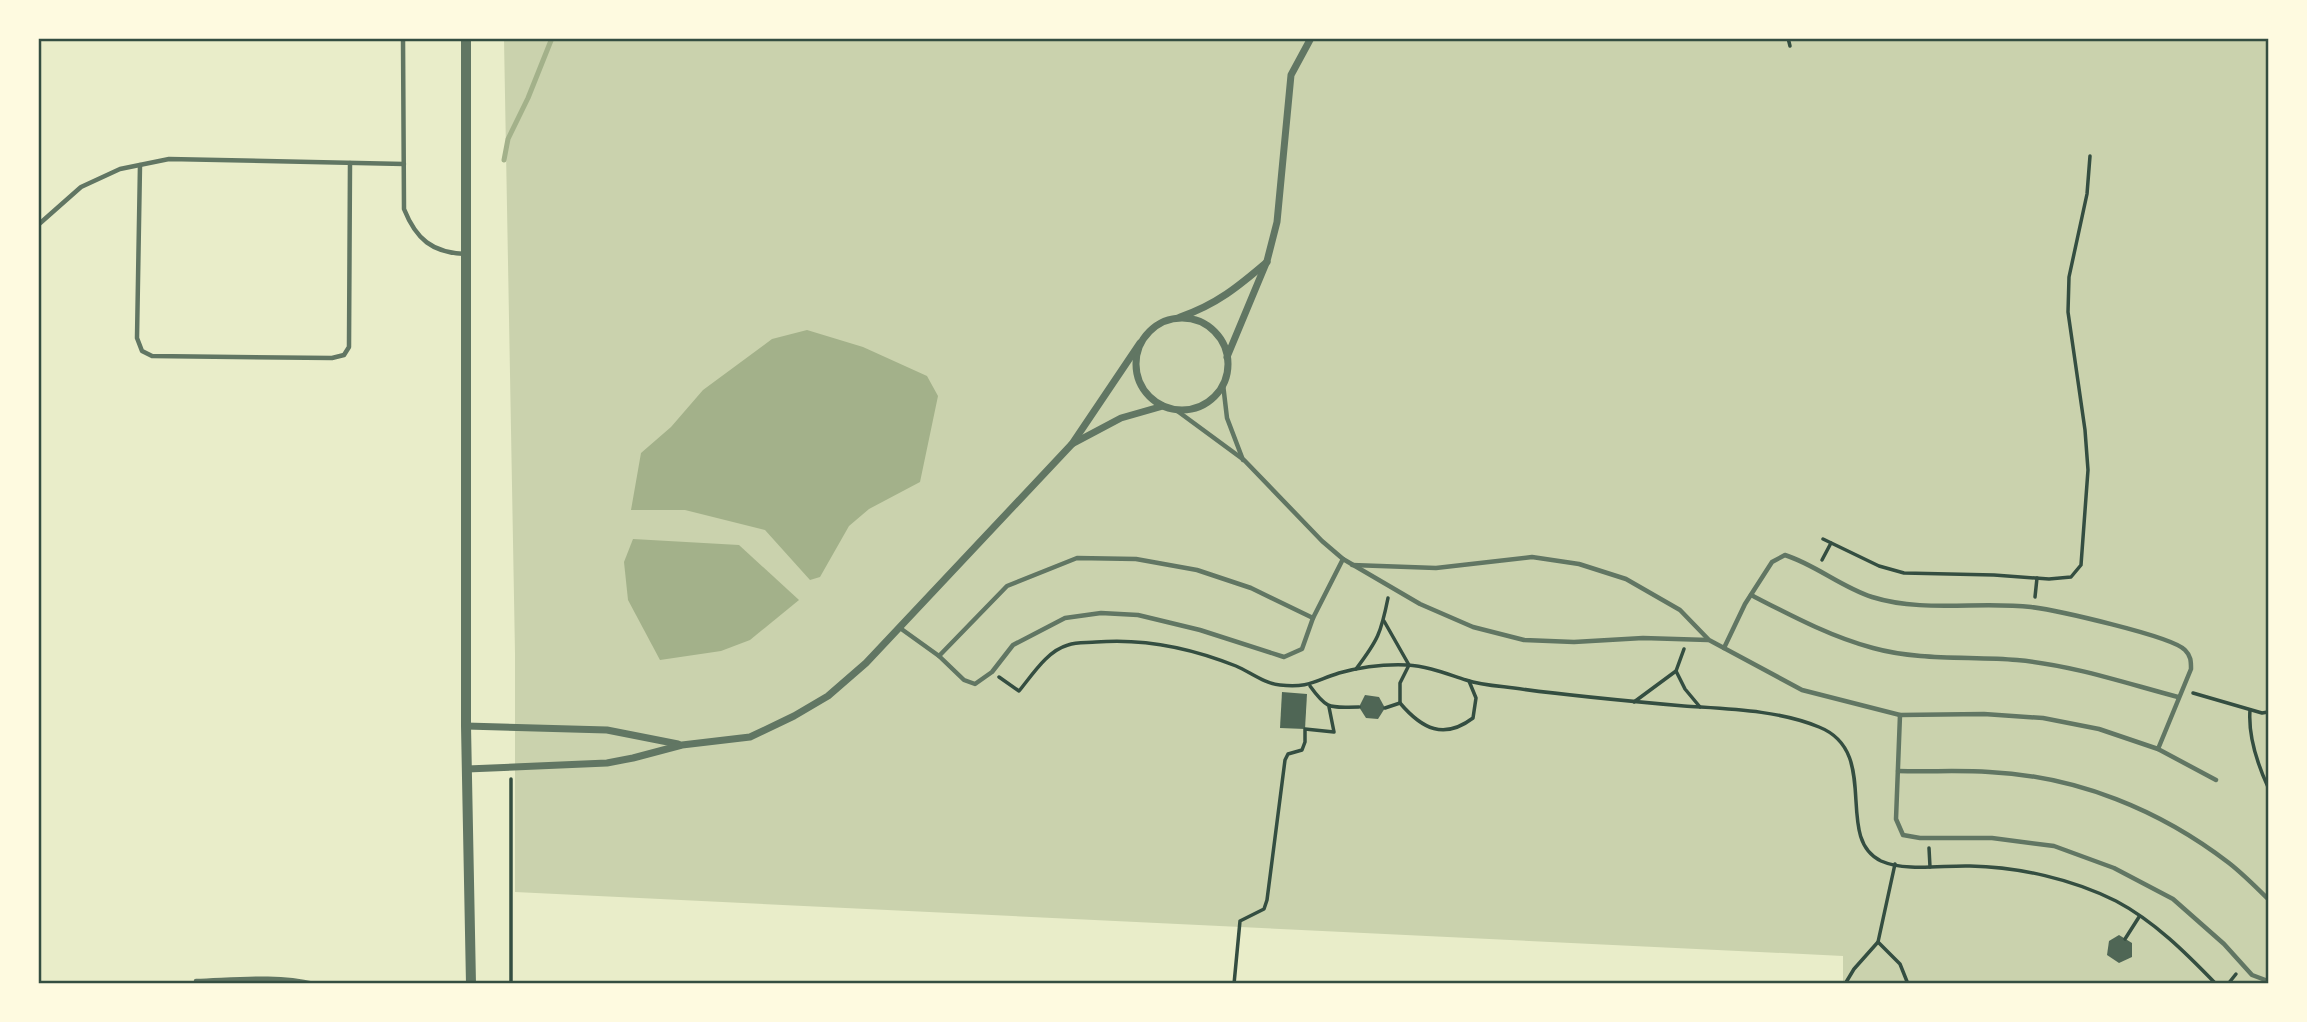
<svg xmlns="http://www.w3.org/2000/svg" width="2307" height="1022" font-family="Ubuntu,sans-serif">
<rect width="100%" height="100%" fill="#e9edc9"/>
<!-- green -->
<polygon fill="#cad2ad" points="504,39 2268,39 2268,983 1843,983 1843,956 515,892 515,653"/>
<!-- water -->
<g fill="#a3b18a">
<polygon points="807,330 863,347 927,376 938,396 920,482 869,509 849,526 820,577 810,580 765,530 685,510 631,510 641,453 671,427 703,390 772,339"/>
<polygon points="633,539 739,545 799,600 750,640 721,651 660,660 628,600 624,562"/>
</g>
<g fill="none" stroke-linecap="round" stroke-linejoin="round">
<!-- stream -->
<polyline stroke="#a3b18a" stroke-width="5" points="504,160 508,139 528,98 552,38"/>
</g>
<!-- building -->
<g fill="#4f6655">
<polygon points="1282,692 1307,694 1305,729 1280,728"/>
<polygon points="1365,695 1379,697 1385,708 1378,719 1366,718 1359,707"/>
<polygon points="2119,935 2132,943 2132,957 2119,963 2107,955 2109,941"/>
</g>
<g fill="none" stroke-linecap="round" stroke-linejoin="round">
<!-- path -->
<g stroke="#344e41" stroke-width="3.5">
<polyline points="1788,38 1790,46"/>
<polyline points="1823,539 1879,566 1904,573 1994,575 2049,579 2071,577 2081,565 2088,470 2085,430 2068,312 2069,277 2087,194 2090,156"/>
<polyline points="1822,560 1831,543"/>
<polyline points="2035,597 2037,578"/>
<path d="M1384,621l25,44 -9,18v20c22,26 44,37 73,15l3,-20 -7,-17"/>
<path d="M1356,669c22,-29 25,-36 32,-71"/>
<polyline points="1676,671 1685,689 1700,707"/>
<path d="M999,677l20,14c14,-17 28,-40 49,-46 9,-3 19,-2 28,-3 49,-4 95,6 140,24 14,6 29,18 44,19 29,3 34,-4 59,-12 22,-6 45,-9 68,-8 21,1 40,9 59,15 15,5 32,6 48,8 56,8 113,13 170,18 44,3 94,4 135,21 63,25 14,111 62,134 25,11 63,4 89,5 49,1 102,13 146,35 38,20 70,52 100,83"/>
<path d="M1310,686c18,25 20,21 49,21"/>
<polyline points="2193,693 2262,713 2268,712"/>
<polyline points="1634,702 1676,671 1684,649"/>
<polyline points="1385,708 1400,703"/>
<path d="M2250,710c-2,27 7,53 18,77"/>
<polyline points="1929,848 1930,867"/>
<polyline points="2125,939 2139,917"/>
<polyline points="1878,942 1900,964 1908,984"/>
<polyline points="511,984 511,779"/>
<polyline points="1234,984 1240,921 1264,909 1267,900 1285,760 1288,754 1302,750 1305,742 1305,729 1334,732 1329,707"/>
<polyline points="1845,984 1854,969 1878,942 1895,864"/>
<polyline points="2228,984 2236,974"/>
</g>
<!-- service -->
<g stroke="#617663" stroke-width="4.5">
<path d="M403,38l1,171c12,30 28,44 62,45"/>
<polyline points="140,165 137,338 142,351 152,356 332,358 344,355 349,347 350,163"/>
<polyline points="38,225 81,187 120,169 169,159 404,164"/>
<polyline points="1223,384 1227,418 1243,460"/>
<polyline points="1176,410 1244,460 1322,541 1343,559 1420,604 1473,627 1524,640 1574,642 1643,638 1708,640"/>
<polyline points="1352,565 1436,568 1532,557 1579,564 1626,579 1680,610 1709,640 1802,690 1900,715 1984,714 2043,718 2099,729 2158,749 2216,780"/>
<path d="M1751,595c39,20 80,42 122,53 47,13 96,8 144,12 55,5 108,23 161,37"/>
<polyline points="900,628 939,656 964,680 975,684 992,672 1013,645 1065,618 1101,613 1138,615 1200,630 1284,657 1302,649 1313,618 1343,559"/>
<path d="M1724,648l21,-44 27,-42 13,-7c31,10 56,32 87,42 51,16 107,4 159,10 24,3 141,29 154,43 6,6 6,11 6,19l-33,80"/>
<polyline points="939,656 1007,586 1077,558 1136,559 1197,570 1251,588 1313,618"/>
<polyline points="1900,715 1896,819 1903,835 1920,838 1992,838 2054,846 2114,868 2173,899 2224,944 2252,975 2268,981"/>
<path d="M1898,771c31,1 61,-1 91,1 88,4 171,38 240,91 14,11 27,24 39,36"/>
<path d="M196,981c38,-1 80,-6 118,3"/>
</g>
<!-- minor -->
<g stroke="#617663" stroke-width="7">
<path d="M1180,317c36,-12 59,-31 87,-55"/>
<circle cx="1182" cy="364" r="46"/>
<polyline points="1227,357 1267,261 1277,222 1291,75 1311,38"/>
<polyline points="1072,444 1121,418 1163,406"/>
<polyline points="466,726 607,730 678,744"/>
<polyline points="467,769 607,763 633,758 682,745 750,737 794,716 828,696 866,663 1072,444 1140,343"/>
</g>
<!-- tertiary -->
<polyline stroke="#617663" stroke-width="10" points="466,38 466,726 471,984"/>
</g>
<!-- border -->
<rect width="2307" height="1022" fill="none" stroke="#fefae0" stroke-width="80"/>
<rect x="40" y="40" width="2227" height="942" fill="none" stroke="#344e41" stroke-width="2.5"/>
</svg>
